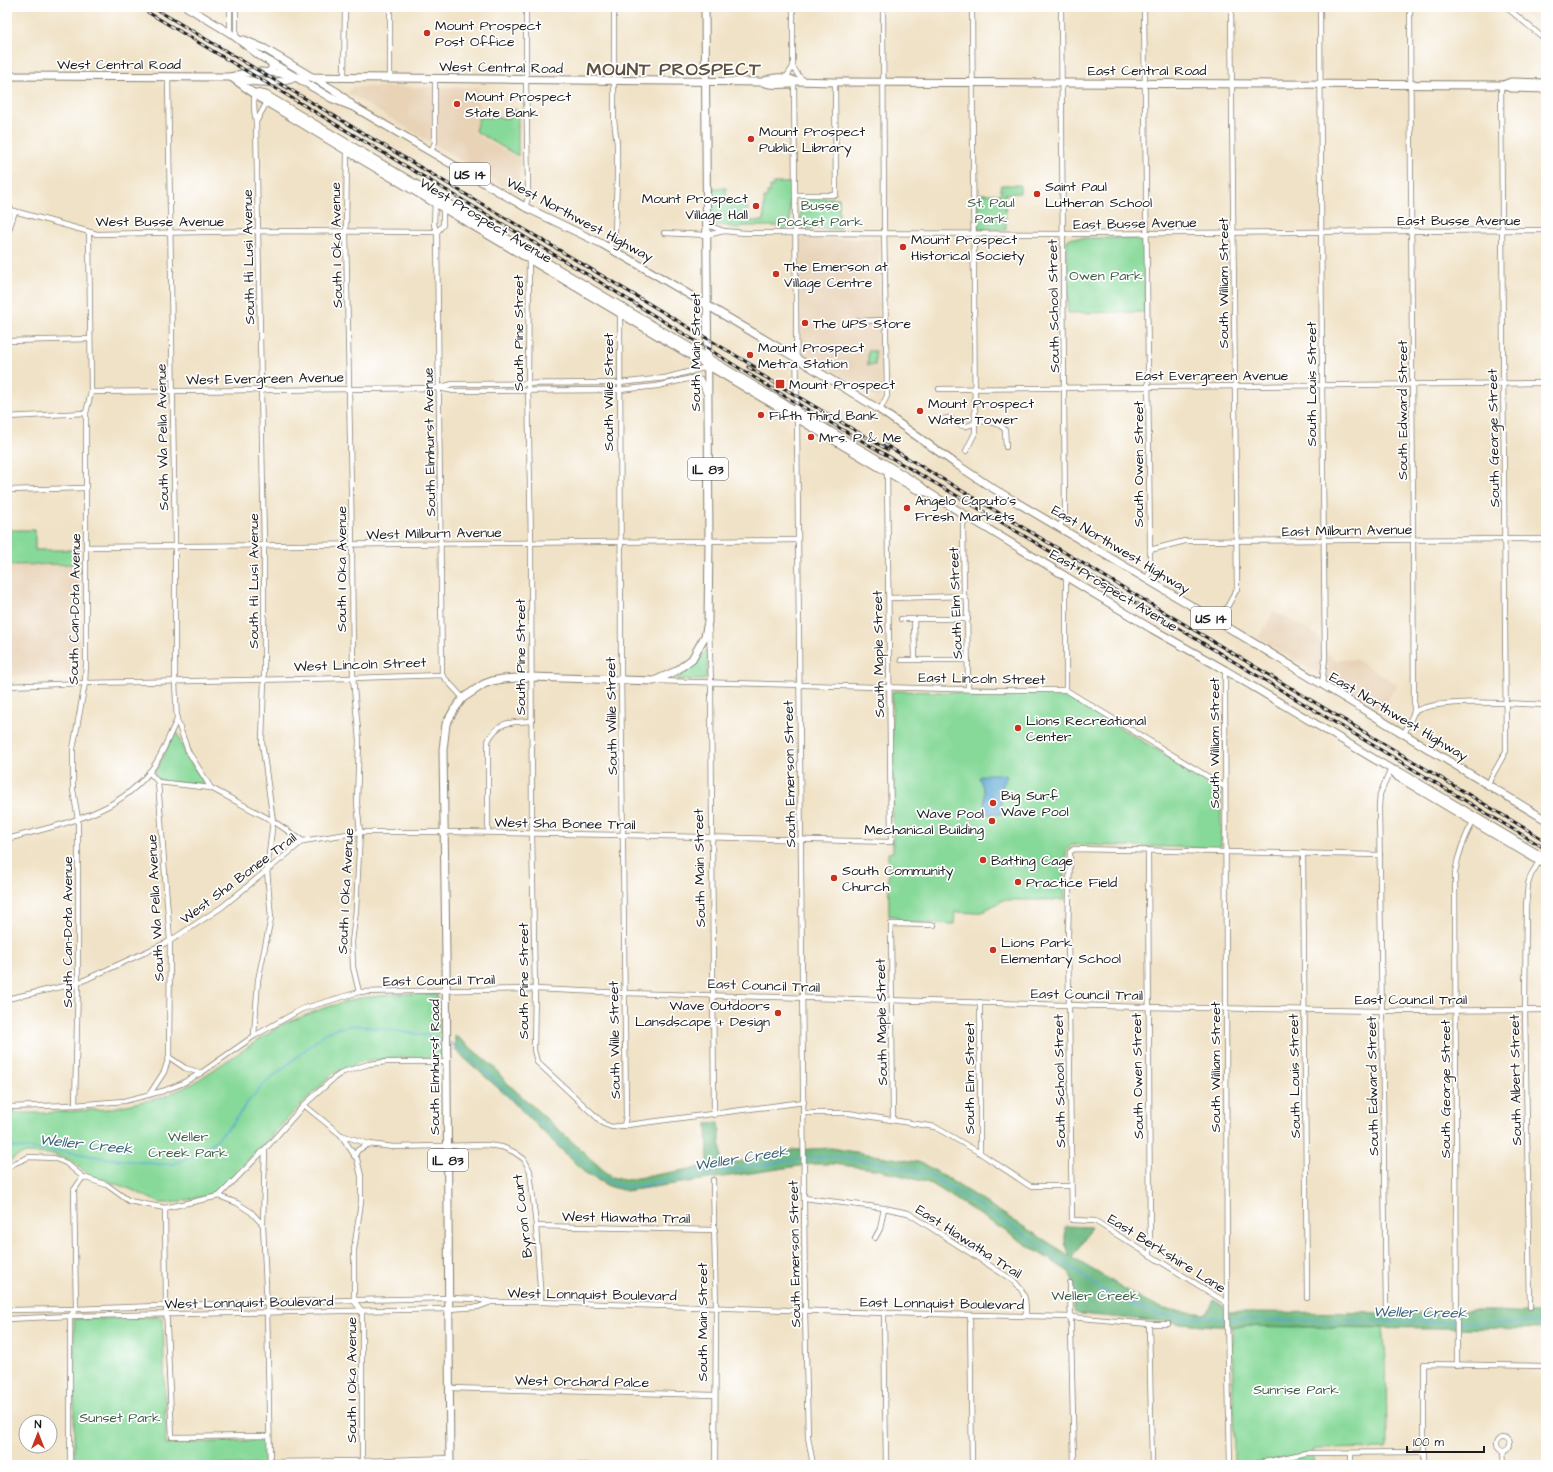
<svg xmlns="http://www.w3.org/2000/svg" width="1553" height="1472" font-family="'Architects Daughter',sans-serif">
<rect width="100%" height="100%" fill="#fff"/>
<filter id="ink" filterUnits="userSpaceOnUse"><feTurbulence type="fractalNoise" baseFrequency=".025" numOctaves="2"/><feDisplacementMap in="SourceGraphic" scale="8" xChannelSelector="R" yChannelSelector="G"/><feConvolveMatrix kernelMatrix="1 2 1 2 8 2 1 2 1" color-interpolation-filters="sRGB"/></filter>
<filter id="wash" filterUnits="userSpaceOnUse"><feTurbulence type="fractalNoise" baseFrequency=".012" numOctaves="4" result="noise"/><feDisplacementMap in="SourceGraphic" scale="16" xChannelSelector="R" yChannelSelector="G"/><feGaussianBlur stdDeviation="0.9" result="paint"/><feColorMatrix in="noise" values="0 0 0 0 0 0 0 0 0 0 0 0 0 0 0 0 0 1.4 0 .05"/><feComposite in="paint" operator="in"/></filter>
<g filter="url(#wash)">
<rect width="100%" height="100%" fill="#f0e2c6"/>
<!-- built -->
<g fill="#e8d3b7">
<polygon points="1518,7 1546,7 1546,31 1535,23"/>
<polygon points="353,87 479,87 479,112 474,133 520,159 519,195 348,93"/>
<polygon points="800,239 879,239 879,314 883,390 878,399 800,353"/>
<polygon points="7,530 35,530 35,550 78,550 80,675 7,676"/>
<polygon points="1274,611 1317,635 1332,660 1355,659 1397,684 1381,711 1258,638"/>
</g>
<!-- green -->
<g fill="#87d999" stroke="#527a5a">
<polygon points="509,110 518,110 518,156 475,131 479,117 509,118"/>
<polygon points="773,183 792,183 792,186 790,189 790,224 787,228 781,230 777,226 742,226 739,229 735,229 728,226 714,225 712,223 712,188 726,188 726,200 747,200 748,221 764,221 764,198 767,198 767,192 770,192 770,187 773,187"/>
<polygon points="1001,185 1020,185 1020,193 1005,194 1006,230 978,229 977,194 1001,194"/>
<polygon points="800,198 839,198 839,229 803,229 801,228"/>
<polygon points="1071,238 1142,238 1144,240 1145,312 1068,313 1067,241 1067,240"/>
<rect x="868" y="351" width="7" height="14"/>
<polygon points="7,530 35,530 35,550 78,550 78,564 7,565"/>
<polygon points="708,649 707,674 705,680 676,680"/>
<path d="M893,691l164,3 15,5 149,89v58l-5,2 -144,-3c-12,8 -7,42 -7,55h-63l-1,2 -15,7v2l-9,2 -22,-1 -1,12 -55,-2 -3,-6h-7l-1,-63 5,-1 -1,-158z"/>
<polygon points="174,731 177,732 185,755 203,780 202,784 163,782 159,780 155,775 156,769 162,760"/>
<polygon points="398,994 437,994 441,1057 391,1058 361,1062 334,1073 296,1110 219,1190 210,1195 171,1203 160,1203 130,1189 90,1175 68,1159 52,1154 26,1153 16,1157 7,1163 7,1113 42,1113 108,1109 163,1097 192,1084 281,1025 324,1008 359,998"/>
<polygon points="161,1317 163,1321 166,1444 261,1440 267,1445 267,1465 74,1465 74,1319"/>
<polygon points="1232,1326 1383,1328 1386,1358 1387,1448 1314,1449 1313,1465 1234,1465"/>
</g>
<!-- forest -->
<path fill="#6db981" stroke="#446a4e" d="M455,1035l39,32 11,14 106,96 14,3 83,-14 -1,-43 12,-1 3,42 22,-3 50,-11 37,-2 92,15 147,93 -5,-13v-17l26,1 -18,31 67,40 24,11 43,5 7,-14 9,6 3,6 225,1c32,-5 63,0 95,0v16l-332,-3 -135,-12 -4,-1 -1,-3 -1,-29 -4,-9 -137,-88 -51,-14 -48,-6h-20l-187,27 -18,-5 -24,-14 -79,-78 -50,-44z"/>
<!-- water -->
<polygon fill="#5da8d5" stroke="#3c6278" points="987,774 1000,774 1007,776 1001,790 1002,814 984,814 984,791 979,777"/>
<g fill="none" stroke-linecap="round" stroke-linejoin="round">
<!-- stream -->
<g stroke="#5da8d5" stroke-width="1.5">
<polyline points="449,1043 460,1048 595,1173 610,1182 624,1187 639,1186 689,1176 802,1159 828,1156 870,1161 904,1168 930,1175 1034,1241 1101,1289 1139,1308 1157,1314 1185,1318 1202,1317 1252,1320 1546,1323"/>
<polyline points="7,1146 19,1148 69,1152 104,1158 157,1164 174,1164 198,1154 217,1139 232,1124 247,1103 265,1083 327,1032 338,1028 355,1025 431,1036 443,1041"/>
</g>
</g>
</g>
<g filter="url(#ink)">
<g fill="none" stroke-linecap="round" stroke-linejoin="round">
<!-- street casing -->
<g stroke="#867f71" stroke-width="6">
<g id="street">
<polyline points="230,7 230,33"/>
<polyline points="390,7 390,79"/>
<polyline points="793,7 793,67 798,75 804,81"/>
<polyline points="1144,7 1150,550 1150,572 1146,580"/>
<polyline points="1320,7 1322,378 1325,658 1322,685"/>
<polyline points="1506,7 1546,40"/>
<polyline points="236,37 236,7"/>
<polyline points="168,77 175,546 175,682 177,720 188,751 211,788"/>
<polyline points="344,78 345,7"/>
<polyline points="785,79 793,67"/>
<polyline points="794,81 805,1311 808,1437 813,1465"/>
<polyline points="256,122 267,102"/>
<polyline points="347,149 346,231 352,545 353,678 359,740 357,803 360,832 356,910 352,942 353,967 359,992"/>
<polyline points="431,152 435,142 435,79"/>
<polyline points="795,195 836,195 835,82"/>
<polyline points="435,201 434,225 437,232 442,675"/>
<polyline points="525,207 528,198 528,186 526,80 526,7"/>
<polyline points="7,209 97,234 258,231 437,232"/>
<polyline points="707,225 724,231"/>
<polyline points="437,232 443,225 443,207"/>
<polyline points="664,233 707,235 724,231 745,233 1063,234 1546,230"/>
<polyline points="7,236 15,211"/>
<polyline points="609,248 615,233 617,178 617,144 614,120 614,7"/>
<polyline points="529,258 528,383 531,543 532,833 535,989 534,1050 537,1062 604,1124 612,1127 804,1102"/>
<polyline points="620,312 621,674 626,1115 624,1126"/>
<polyline points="858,321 885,320"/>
<polyline points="7,341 90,339"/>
<path d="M690,372c3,-5 5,-10 1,-15"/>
<polyline points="441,387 453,384 619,383 665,378 707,367"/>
<polyline points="939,389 1546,383"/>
<polyline points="91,392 439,388 454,391 619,390 657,386 692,378 701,380 706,394"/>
<polyline points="880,410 887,396 887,389 884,226 883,7"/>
<polyline points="7,417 86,413"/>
<path d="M943,419l7,-1c4,3 9,8 14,8 5,1 7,-2 12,-4 9,-2 23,0 29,8l1,17"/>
<polyline points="966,451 975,433 972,7"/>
<polyline points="7,490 85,488"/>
<polyline points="968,517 963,524 964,596 967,602 968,689"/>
<polyline points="1059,528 1064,517 1065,513 1061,7"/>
<polyline points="87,547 798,540"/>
<polyline points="1150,550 1185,541 1546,539"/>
<polyline points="1066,577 1066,690"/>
<polyline points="889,598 964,596"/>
<polyline points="901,619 968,619"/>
<polyline points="914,619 915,660"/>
<polyline points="1219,622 1237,589 1231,7"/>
<polyline points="709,628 711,683 714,1115"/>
<polyline points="901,660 968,660"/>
<polyline points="1225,670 1227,1314 1230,1465"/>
<polyline points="656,681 988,690 1066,690 1225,787"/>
<polyline points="7,686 85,683 353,678 442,675 463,698"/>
<path d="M1414,712c22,-15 103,-8 132,-7"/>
<polyline points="1404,734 1414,712 1410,7"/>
<polyline points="149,772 158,782 211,788 273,821 303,841"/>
<polyline points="1487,785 1506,751 1506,748 1501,85"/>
<path d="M488,832v-91c10,-20 22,-19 44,-20"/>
<path d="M7,839c54,-15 113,-24 147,-73 10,-14 15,-31 23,-46"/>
<polyline points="1148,850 1150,1255"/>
<polyline points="1303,853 1307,1298"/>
<polyline points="7,999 78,983 170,941 222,907 303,841 360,832 453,832 623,835 891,842 887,470"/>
<path d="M254,1036l4,-56 13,-62 -4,-48 6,-49 -11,-79 2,-63v-133l-8,-424c-2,-10 -3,-19 -1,-29"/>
<polyline points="169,1057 185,1068 201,1073"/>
<polyline points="149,1095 164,1072 169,1057 170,941 158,782"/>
<polyline points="75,1105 78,983 78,819 73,790 73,749 85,683 86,664 86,413 91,392 89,233"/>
<polyline points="304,1105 341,1135 369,1144 393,1147 486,1145 502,1147 514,1152 524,1159 530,1171 536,1226 541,1302"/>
<polyline points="7,1107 75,1105 124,1101 163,1091 181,1084 201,1073 254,1036 302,1009 359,992 535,989 624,993 1142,1007 1382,1011 1546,1010"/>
<polyline points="804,1113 848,1113 935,1127 980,1153 1030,1186 1071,1186"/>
<polyline points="893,1119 891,924 934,925"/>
<polyline points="341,1135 357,1159 361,1176 361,1202 354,1250 354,1301 362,1311 362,1465"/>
<polyline points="265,1149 263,1225 267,1307 270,1465"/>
<polyline points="980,1153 980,1002"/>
<polyline points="354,1156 358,1150 369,1144"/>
<polyline points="7,1168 15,1163 29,1157 54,1158 66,1163 83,1177 107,1185 129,1201 165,1208 219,1196 237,1203 251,1212 263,1225"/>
<polyline points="713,1180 716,1308 715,1465"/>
<polyline points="219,1196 265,1149 304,1105 334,1078 343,1072 369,1064 386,1062 447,1062"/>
<path d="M804,1198l80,10 24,5 106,68c12,12 12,19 12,35"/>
<polyline points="165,1208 166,1305 172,1437 269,1436"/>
<polyline points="536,1226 715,1230"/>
<polyline points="875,1238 880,1229 884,1208"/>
<polyline points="1070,1283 1074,1465"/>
<polyline points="1227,1303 1095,1221 1072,1220 1068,936 1070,852 1074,849 1380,855"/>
<polyline points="1530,1307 1525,1010 1526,906 1528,884 1531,875 1540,860"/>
<polyline points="1386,1308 1379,807 1380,794 1391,769"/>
<polyline points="7,1310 76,1309 267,1302 449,1298 477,1299 491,1302 541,1302 884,1313 1071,1317 1149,1324 1168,1324"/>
<polyline points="884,1313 886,1465"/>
<polyline points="970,1316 972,1465"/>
<polyline points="7,1319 70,1316 449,1309 478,1307 491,1302"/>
<polyline points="1149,1324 1152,1465"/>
<path d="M1457,1365l-2,-492c3,-20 9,-35 19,-53"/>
<polyline points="449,1388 715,1395"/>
<circle cx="1503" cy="1445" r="7"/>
<polyline points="1503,1452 1504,1465"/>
<polyline points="1351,1454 1351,1465"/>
<polyline points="269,1462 363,1461 450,1458"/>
<polyline points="70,1465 70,1316 76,1309 74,1190 83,1177"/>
<polyline points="559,1465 587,1465"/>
<polyline points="1251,1465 1306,1453 1423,1452"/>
<polyline points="1424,1465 1424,1364 1546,1366"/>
</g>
</g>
<!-- secondary casing -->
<g stroke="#867f71" stroke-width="9">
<g id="secondary">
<path d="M7,76l224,1c20,5 46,9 65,0"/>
<polyline points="231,77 263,100 347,151 916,489 925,492"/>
<path d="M231,77c20,-7 45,-6 65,0l467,5c7,4 19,2 28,2l3,-3"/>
<path d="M763,82c7,-5 24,-6 31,-1l41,1 666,3 10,3 35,1"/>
<polyline points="1503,85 1511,82 1546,83"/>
<polyline points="255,93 266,95 887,465 918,484 929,493 1152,629 1225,670 1391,769 1400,772 1546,859"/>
<polyline points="1391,769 1398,777 1546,865"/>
</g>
</g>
<!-- primary casing -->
<g stroke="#867f71" stroke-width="9">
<g id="primary">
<polyline points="187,7 230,33 260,56 272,63 331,98 356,108 525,207 602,244 641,266 796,358 880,410 956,464 989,486 1219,622 1546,820"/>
<polyline points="244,40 265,49 337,92 351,104"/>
<polyline points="268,73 272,69 272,63"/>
<polyline points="450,1465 446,956 443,750 446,724 454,710 463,698 484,684 492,681 503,679 531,677 654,681 676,671 692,659 705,636 708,622 709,541 705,7"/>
</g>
</g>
<!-- street -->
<use href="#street" stroke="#fff" stroke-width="4.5"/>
<!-- secondary -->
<use href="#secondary" stroke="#fff" stroke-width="7"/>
<!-- primary -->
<use href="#primary" stroke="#fff" stroke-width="7"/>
<!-- rail casing -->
<g stroke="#1c1c1c" stroke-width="3">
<g id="rail">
<polyline points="139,7 590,276 786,397 966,501 1546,849"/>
<polyline points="152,7 755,367"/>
<polyline points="748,367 888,450"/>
<polyline points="884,444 1546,841"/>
</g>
</g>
<!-- rail -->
<use href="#rail" stroke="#fff" stroke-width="1.5" stroke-dasharray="4.5" stroke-linecap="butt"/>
</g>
</g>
<!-- markers -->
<g fill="#c8321e" stroke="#fff" stroke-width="1.5">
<circle cx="427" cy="33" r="4"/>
<circle cx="457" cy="104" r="4"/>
<circle cx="751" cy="139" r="4"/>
<circle cx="1037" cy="194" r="4"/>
<circle cx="756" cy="206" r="4"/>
<circle cx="903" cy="247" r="4"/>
<circle cx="776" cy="274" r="4"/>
<circle cx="805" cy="323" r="4"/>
<circle cx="750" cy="355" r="4"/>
<rect x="775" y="379" width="10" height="10" rx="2"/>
<circle cx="920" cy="411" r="4"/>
<circle cx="761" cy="415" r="4"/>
<circle cx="811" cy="437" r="4"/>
<circle cx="907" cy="508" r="4"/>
<circle cx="1018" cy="728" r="4"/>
<circle cx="993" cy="803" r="4"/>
<circle cx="992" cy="821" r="4"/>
<circle cx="983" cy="860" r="4"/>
<circle cx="834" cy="878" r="4"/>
<circle cx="1018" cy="882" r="4"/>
<circle cx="993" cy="950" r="4"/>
<circle cx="778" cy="1013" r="4"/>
</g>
<g text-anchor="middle" stroke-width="3.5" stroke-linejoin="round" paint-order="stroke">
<!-- shield labels -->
<g fill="#fff" stroke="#606060" stroke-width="1">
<rect x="450" y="163" width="40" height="22" rx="3"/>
<rect x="688" y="458" width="40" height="22" rx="3"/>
<rect x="1191" y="607" width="40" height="22" rx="3"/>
<rect x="428" y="1149" width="40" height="22" rx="3"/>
</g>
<g font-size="13" font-weight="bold" fill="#1c1c1c">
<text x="470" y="179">US 14</text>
<text x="708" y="474">IL 83</text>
<text x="1211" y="623">US 14</text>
<text x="448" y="1165">IL 83</text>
</g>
<!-- poi labels -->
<g font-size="14" fill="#1c1c1c" stroke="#fff" text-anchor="start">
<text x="435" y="30">Mount Prospect<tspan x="435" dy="16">Post Office</tspan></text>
<text x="465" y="101">Mount Prospect<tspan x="465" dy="16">State Bank</tspan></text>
<text x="759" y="136">Mount Prospect<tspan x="759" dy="16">Public Library</tspan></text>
<text x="1045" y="191">Saint Paul<tspan x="1045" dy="16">Lutheran School</tspan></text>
<text x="748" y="203" text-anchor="end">Mount Prospect<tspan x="748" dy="16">Village Hall</tspan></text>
<text x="911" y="244">Mount Prospect<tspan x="911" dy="16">Historical Society</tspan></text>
<text x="784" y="271">The Emerson at<tspan x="784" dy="16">Village Centre</tspan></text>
<text x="813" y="328">The UPS Store</text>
<text x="758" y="352">Mount Prospect<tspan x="758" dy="16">Metra Station</tspan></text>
<text x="789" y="389">Mount Prospect</text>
<text x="928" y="408">Mount Prospect<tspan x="928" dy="16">Water Tower</tspan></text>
<text x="769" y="420">Fifth Third Bank</text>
<text x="819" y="442">Mrs. P &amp; Me</text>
<text x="915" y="505">Angelo Caputo's<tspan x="915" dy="16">Fresh Markets</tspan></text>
<text x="1026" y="725">Lions Recreational<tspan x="1026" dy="16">Center</tspan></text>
<text x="1001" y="800">Big Surf<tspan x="1001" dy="16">Wave Pool</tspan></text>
<text x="984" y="818" text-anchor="end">Wave Pool<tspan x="984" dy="16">Mechanical Building</tspan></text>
<text x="991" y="865">Batting Cage</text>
<text x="842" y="875">South Community<tspan x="842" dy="16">Church</tspan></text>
<text x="1026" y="887">Practice Field</text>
<text x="1001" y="947">Lions Park<tspan x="1001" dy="16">Elementary School</tspan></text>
<text x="770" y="1010" text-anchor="end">Wave Outdoors<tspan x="770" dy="16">Lansdscape + Design</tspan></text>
</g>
<!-- street labels -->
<g font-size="14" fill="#1c1c1c" stroke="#fff">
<text x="119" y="69">West Central Road</text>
<text transform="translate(501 67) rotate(1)" y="5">West Central Road</text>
<text x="1147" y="75">East Central Road</text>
<text transform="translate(580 219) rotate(28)" y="5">West Northwest Highway</text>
<text transform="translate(486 220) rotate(31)" y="5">West Prospect Avenue</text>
<text x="1459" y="225">East Busse Avenue</text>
<text x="160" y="226">West Busse Avenue</text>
<text transform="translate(1135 223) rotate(-1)" y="5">East Busse Avenue</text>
<text transform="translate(336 245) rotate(-91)" y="5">South I Oka Avenue</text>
<text transform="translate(248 257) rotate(-91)" y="5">South Hi Lusi Avenue</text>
<text transform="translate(1223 283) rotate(-90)" y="5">South William Street</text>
<text transform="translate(1053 306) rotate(-91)" y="5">South School Street</text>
<text transform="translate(518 333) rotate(-90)" y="5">South Pine Street</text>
<text transform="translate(695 352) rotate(-90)" y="5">South Main Street</text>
<text x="1212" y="380">East Evergreen Avenue</text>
<text transform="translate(265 378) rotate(-1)" y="5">West Evergreen Avenue</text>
<text transform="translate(1311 384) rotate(-90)" y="5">South Louis Street</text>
<text transform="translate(608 392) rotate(-90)" y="5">South Wille Street</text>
<text transform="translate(1402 410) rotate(-90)" y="5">South Edward Street</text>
<text transform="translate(162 437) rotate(-91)" y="5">South Wa Pella Avenue</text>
<text transform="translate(1493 438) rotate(-91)" y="5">South George Street</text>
<text transform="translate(429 442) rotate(-91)" y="5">South Elmhurst Avenue</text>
<text transform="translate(1138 464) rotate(-90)" y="5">South Owen Street</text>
<text transform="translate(1347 530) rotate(-1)" y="5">East Milburn Avenue</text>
<text transform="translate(434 533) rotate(-1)" y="5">West Milburn Avenue</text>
<text transform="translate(1121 549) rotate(31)" y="5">East Northwest Highway</text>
<text transform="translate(341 569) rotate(-90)" y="5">South I Oka Avenue</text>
<text transform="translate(253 581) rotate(-90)" y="5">South Hi Lusi Avenue</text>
<text transform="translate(1114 590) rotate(31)" y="5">East Prospect Avenue</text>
<text transform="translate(955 603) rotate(-92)" y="5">South Elm Street</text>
<text transform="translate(74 609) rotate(-89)" y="5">South Can-Dota Avenue</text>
<text transform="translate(878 654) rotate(-91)" y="5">South Maple Street</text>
<text transform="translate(520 657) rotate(-90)" y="5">South Pine Street</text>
<text transform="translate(360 664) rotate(-2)" y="5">West Lincoln Street</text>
<text transform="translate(982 678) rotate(1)" y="5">East Lincoln Street</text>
<text transform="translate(611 716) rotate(-91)" y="5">South Wille Street</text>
<text transform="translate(1399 716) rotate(31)" y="5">East Northwest Highway</text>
<text transform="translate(1214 743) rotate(-90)" y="5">South William Street</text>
<text transform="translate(789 774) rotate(-91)" y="5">South Emerson Street</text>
<text transform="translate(565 823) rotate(1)" y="5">West Sha Bonee Trail</text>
<text transform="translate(699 868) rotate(-91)" y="5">South Main Street</text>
<text transform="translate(238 878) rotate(-37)" y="5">West Sha Bonee Trail</text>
<text transform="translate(345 891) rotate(-87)" y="5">South I Oka Avenue</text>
<text transform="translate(155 908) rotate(-93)" y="5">South Wa Pella Avenue</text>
<text transform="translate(67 932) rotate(-90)" y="5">South Can-Dota Avenue</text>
<text transform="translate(439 980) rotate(-1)" y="5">East Council Trail</text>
<text transform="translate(523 981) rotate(-90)" y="5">South Pine Street</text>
<text transform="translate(764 985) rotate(2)" y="5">East Council Trail</text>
<text transform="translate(1087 994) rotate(1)" y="5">East Council Trail</text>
<text x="1411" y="1004">East Council Trail</text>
<text transform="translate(881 1022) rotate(-91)" y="5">South Maple Street</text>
<text transform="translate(614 1040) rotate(-91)" y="5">South Wille Street</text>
<text transform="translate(434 1067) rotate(-90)" y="5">South Elmhurst Road</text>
<text transform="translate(1215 1067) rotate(-90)" y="5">South William Street</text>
<text transform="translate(1137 1076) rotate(-91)" y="5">South Owen Street</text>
<text transform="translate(1294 1076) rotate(-91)" y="5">South Louis Street</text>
<text transform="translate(969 1078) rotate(-90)" y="5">South Elm Street</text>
<text transform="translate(1515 1080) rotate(-91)" y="5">South Albert Street</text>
<text transform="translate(1059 1081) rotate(-91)" y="5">South School Street</text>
<text transform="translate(1372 1086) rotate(-91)" y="5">South Edward Street</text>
<text transform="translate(1445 1089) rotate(-90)" y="5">South George Street</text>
<text transform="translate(522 1216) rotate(-97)" y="5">Byron Court</text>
<text transform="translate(626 1217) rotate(1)" y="5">West Hiawatha Trail</text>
<text transform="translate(969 1241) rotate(33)" y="5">East Hiawatha Trail</text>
<text transform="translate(1167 1253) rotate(32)" y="5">East Berkshire Lane</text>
<text transform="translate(794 1254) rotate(-91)" y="5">South Emerson Street</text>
<text transform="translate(592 1294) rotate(1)" y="5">West Lonnquist Boulevard</text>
<text transform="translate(249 1302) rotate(-1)" y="5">West Lonnquist Boulevard</text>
<text transform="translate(942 1303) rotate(1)" y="5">East Lonnquist Boulevard</text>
<text transform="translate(702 1322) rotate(-90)" y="5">South Main Street</text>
<text transform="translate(351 1380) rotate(-90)" y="5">South I Oka Avenue</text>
<text transform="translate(582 1381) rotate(1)" y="5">West Orchard Palce</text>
</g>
<!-- park labels -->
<g font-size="14" fill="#415e48" stroke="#fff">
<text x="991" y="207">St. Paul<tspan x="991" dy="16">Park</tspan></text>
<text x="820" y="210">Busse<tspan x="820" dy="16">Pocket Park</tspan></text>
<text x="1106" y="280">Owen Park</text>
<text x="188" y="1141">Weller<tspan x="188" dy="16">Creek Park</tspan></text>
<text x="1095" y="1300">Weller Creek</text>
<text x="1296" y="1394">Sunrise Park</text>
<text x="120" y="1422">Sunset Park</text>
</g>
<!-- water labels -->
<g font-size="15" font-style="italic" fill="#3c6278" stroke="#fff">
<text transform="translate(86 1144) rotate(6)" y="5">Weller Creek</text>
<text transform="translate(741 1158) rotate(-9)" y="5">Weller Creek</text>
<text transform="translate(1420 1312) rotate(1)" y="5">Weller Creek</text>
</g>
<!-- district labels -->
<g font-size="18" font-weight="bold" letter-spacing="1" fill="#5d5141" stroke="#fff">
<text x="674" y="75">MOUNT PROSPECT</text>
</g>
</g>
<!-- margin -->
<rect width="1553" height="1472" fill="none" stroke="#fff" stroke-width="24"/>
<!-- north arrow -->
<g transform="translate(38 1434)"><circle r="19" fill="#ffffff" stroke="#a4a4a4"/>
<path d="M0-3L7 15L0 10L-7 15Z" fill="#c8321e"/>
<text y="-6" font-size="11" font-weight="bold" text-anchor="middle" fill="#1c1c1c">N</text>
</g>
<!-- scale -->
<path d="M1407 1446v6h77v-6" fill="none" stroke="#1c1c1c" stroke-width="2"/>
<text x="1413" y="1446" font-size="12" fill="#1c1c1c" stroke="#ffffff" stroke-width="3" paint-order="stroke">100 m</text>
</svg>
